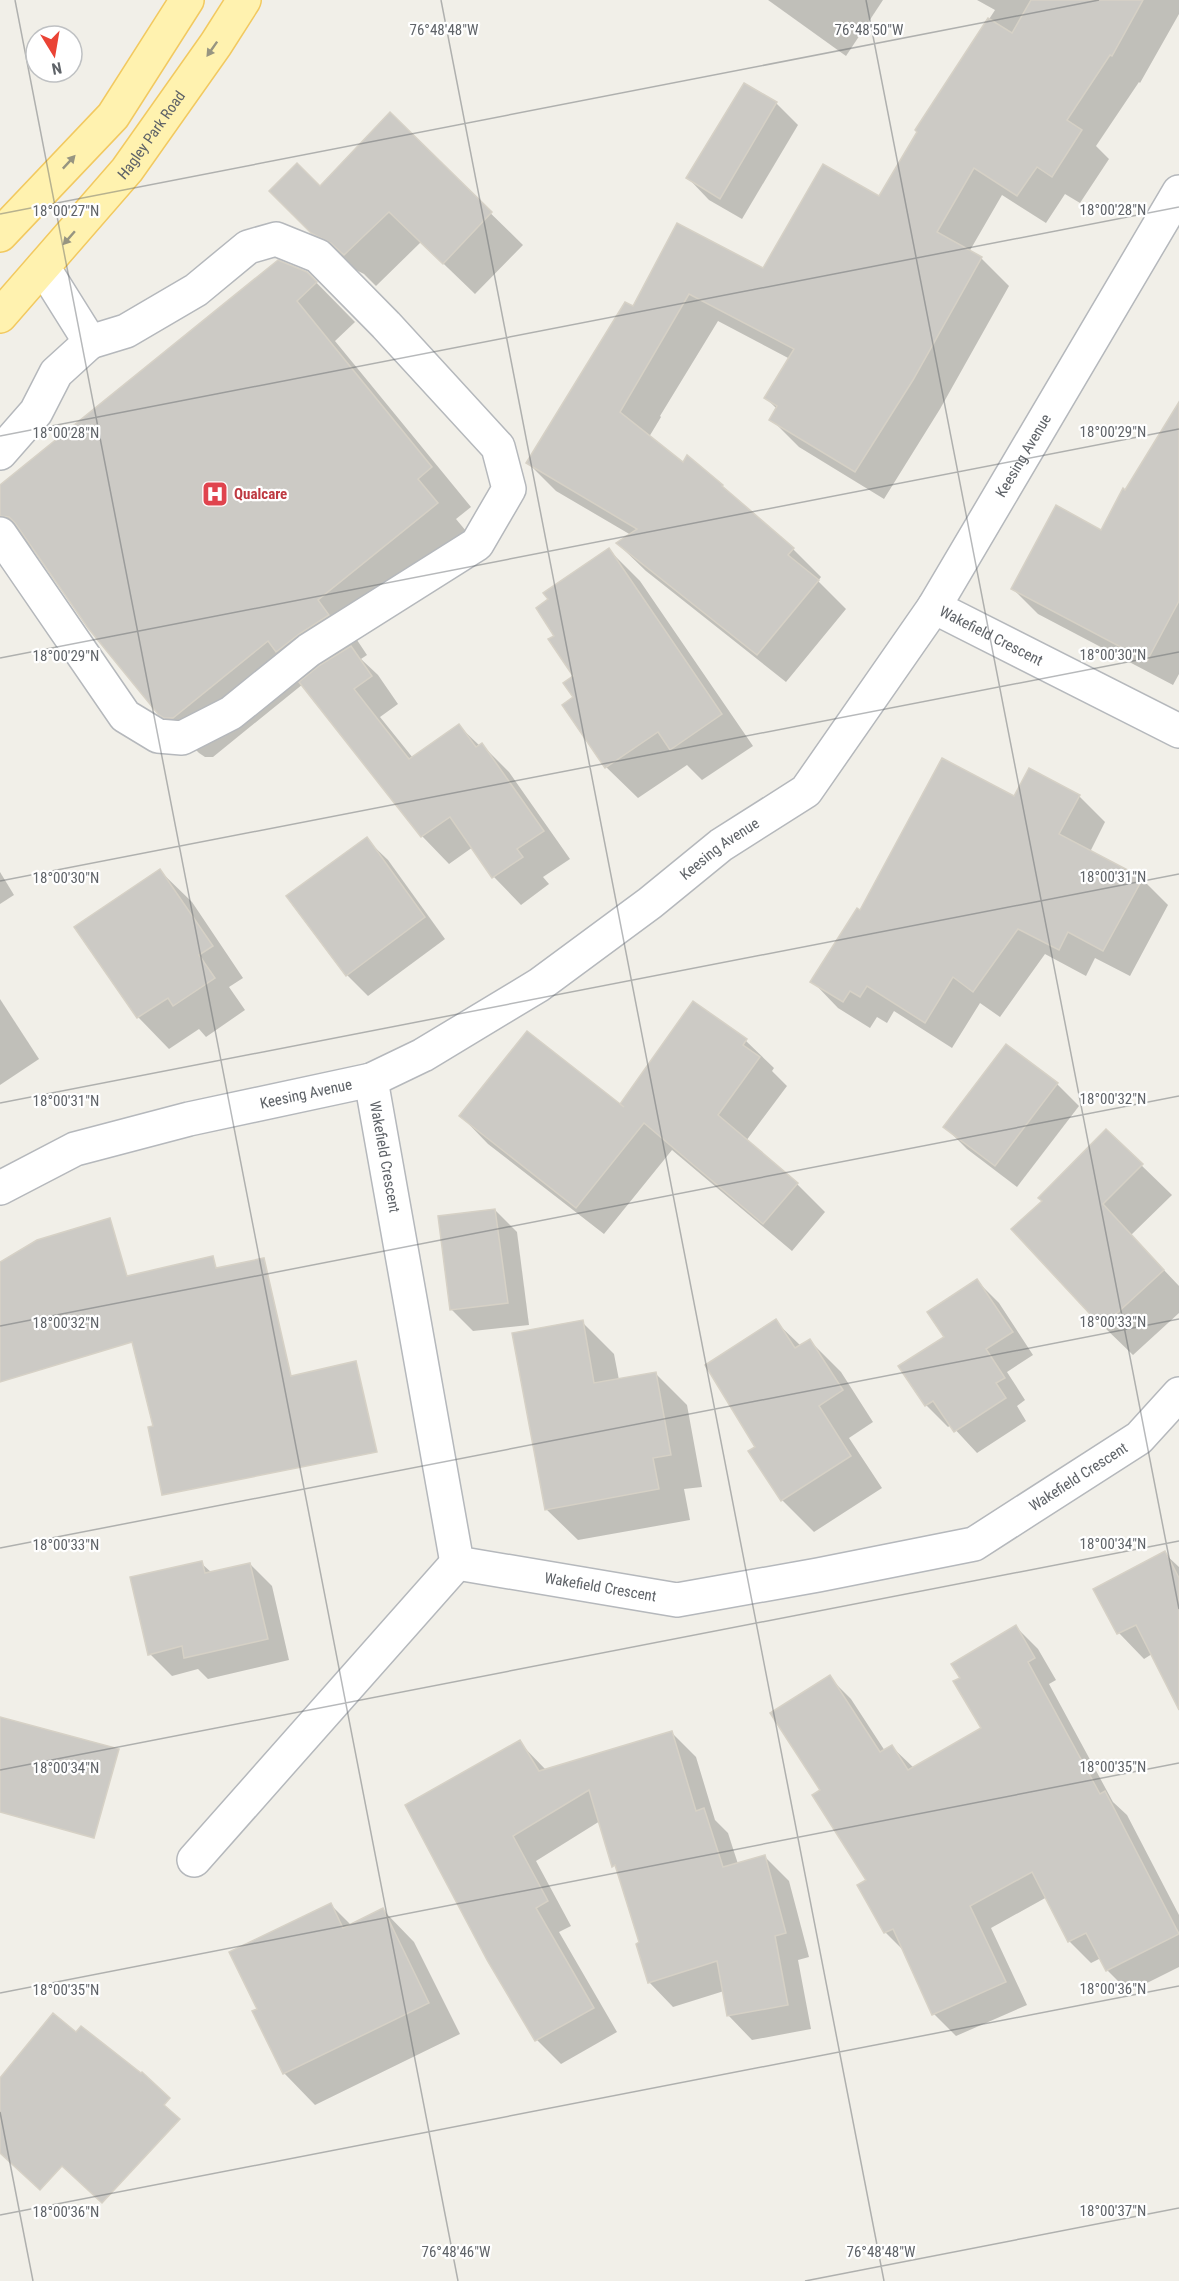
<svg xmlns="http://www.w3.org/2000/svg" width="1179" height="2281" font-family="'Roboto Condensed',sans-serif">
<rect width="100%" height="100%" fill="#f1efe8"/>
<!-- shadow -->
<g fill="#0003">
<polygon points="768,0 883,0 846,56"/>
<polygon points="977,0 1179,0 1179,14 1140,83 1139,82 1096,146 1109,159 1080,203 1065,194 1046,223 1002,195 969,252 981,258 1009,286 940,409 884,499 799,447 771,419 777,409 766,398 790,359 718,321 660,416 661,417 649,437 793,549 821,577 818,581 846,609 786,682 646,571 618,544 631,535 556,491 528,463 633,308 763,270 880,198 918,132 917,130 995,10"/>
<polygon points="744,85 776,103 798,125 742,219 709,200 688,178"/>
<polygon points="390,115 523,245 475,294 421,242 376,286 364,274 344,264 271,191 320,189"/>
<polygon points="307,273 355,322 335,341 471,507 456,519 476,543 357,640 367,655 361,659 378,675 398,704 380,717 413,758 459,726 480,746 482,745 509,772 570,859 543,877 549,884 521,905 494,877 473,847 449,864 422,836 303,684 213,757 205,757 199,753 159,713 39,555 0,518 0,487"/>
<polygon points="1179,404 1179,674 1173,685 1038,614 1012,588 1102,532"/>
<polygon points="609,550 640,581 753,746 702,780 687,765 638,798 606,767 575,697 575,677 556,636"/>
<polygon points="1079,796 1105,822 1090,852 1142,879 1168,905 1130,976 1095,958 1086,976 1045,954 1000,1017 980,1003 952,1048 894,1011 887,1023 877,1017 870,1028 838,1008 812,981 861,912 1015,798"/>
<polygon points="366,839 388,860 445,939 368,996 347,975"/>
<polygon points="160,871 192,902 243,978 229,987 245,1010 206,1037 199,1029 169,1049 138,1017"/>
<polygon points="0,872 14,895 0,904"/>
<polygon points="0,999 39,1059 0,1085"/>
<polygon points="694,1003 746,1041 774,1068 772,1071 787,1086 746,1141 797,1184 825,1212 792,1251 672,1150 604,1234 488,1144 461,1116 626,1111"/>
<polygon points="1057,1084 1079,1106 1017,1187 967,1149 945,1127"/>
<polygon points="1106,1131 1172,1195 1131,1235 1179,1286 1179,1313 1133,1355 1103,1326 1044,1201"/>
<polygon points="495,1210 517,1232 529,1325 473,1331 451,1309"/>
<polygon points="977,1281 999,1303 1033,1355 1007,1372 1025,1400 1017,1406 1026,1421 977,1453 951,1425 948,1427 926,1405 946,1337"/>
<polygon points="775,1321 801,1346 810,1341 841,1372 873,1422 849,1438 882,1488 814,1532 782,1500 750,1451 757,1447"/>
<polygon points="582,1322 614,1354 619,1380 655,1373 687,1405 702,1487 684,1489 690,1520 578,1540 546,1509"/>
<polygon points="1164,1553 1179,1567 1179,1707 1152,1654 1144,1659 1119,1633 1095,1589"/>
<polygon points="201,1563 212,1573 250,1564 272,1586 289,1660 208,1679 198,1669 172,1676 150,1654"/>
<polygon points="1016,1627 1038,1649 1056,1680 1049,1684 1113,1802 1127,1815 1179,1915 1179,1967 1129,1992 1107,1970 1101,1958 1091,1963 1069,1941 1047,1897 991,1928 1027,2005 956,2036 934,2014 905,1952 886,1933 859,1886 868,1881 822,1790 829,1677 851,1699 885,1751 892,1747 914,1768 983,1729 962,1678"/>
<polygon points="672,1733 696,1757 715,1820 728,1833 738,1864 765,1857 789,1881 809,1957 798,1960 811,2029 752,2040 728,2015 724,1991 673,2007 649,1982 641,1943 600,1821 536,1861 571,1926 559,1932 617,2032 561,2064 537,2040 489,1959 519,1742 546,1770"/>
<polygon points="330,1904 352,1926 383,1910 414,1942 460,2034 315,2105 284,2073 259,2010"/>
</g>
<!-- building -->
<g fill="#cccac5" stroke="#d6d1c6" stroke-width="1.5">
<polygon points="1031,0 1143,0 1112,56 1110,55 1067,120 1082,130 1052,177 1037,167 1017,196 974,168 937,232 982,257 913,380 855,472 769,420 777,406 764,398 794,349 689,294 620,412 683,462 687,455 723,485 722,486 794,548 788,555 819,580 757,655 616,543 637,529 526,463 625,302 633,306 677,223 763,268 823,164 879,196 917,132 915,130 988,18 1012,33"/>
<polygon points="744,83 777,102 720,199 686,178"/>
<polygon points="390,112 492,212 443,264 389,212 344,255 331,243 311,233 269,191 297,163 320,186"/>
<polygon points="278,260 307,272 317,282 297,301 432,467 418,479 438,503 318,600 329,615 299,634 276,652 268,641 173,718 164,718 158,714 88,628 15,523 9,517 0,516 0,485"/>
<polygon points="1179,402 1179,601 1147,661 1011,589 1056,505 1101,530 1123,488 1125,490"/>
<polygon points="609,548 722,714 670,750 658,732 605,768 562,705 573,697 563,683 573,676 548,639 554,636 536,608 548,599 543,593"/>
<polygon points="351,646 372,676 354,689 409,759 459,724 476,747 482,743 544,831 517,849 523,857 492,878 450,817 421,837 299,682 320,665"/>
<polygon points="942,758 1014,796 1029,768 1080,795 1059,834 1143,878 1103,951 1068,932 1059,950 1018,929 973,992 953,977 925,1023 867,986 860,997 850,991 843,1002 810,982 857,908 860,910"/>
<polygon points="367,837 425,917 346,976 286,896"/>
<polygon points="160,869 213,946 199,955 215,978 173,1006 168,998 137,1018 74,927"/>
<polygon points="693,1001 747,1039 743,1045 760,1057 718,1115 798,1183 763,1224 644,1123 576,1208 459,1116 527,1031 624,1107 620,1104"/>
<polygon points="1006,1044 1058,1083 995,1166 943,1127"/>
<polygon points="1106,1129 1143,1164 1103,1204 1164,1270 1102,1327 1011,1229 1042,1201 1038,1198"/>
<polygon points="495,1209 508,1303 450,1310 438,1216"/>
<polygon points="110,1218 127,1276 213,1256 216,1268 264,1258 291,1376 356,1361 377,1452 162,1495 148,1427 153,1426 132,1342 0,1382 0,1262 37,1240"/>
<polygon points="977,1279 1013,1332 986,1349 1005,1378 996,1383 1006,1398 954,1432 933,1401 925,1406 898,1366 944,1337 927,1312"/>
<polygon points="776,1319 795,1348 810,1339 843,1390 819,1406 851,1456 781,1501 748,1451 755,1447 705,1365"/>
<polygon points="583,1320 594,1383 656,1372 671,1455 653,1458 659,1489 545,1510 512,1333"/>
<polygon points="1165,1551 1179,1578 1179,1710 1136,1625 1117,1634 1093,1589"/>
<polygon points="202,1561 205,1573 250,1563 268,1639 184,1658 182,1646 148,1655 130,1577"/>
<polygon points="1016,1625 1035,1658 1028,1662 1100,1794 1105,1791 1179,1934 1106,1971 1086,1933 1068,1942 1032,1872 970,1906 1006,1982 932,2015 893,1929 884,1933 857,1885 866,1880 812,1795 820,1790 770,1713 830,1675 880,1752 892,1745 908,1770 981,1728 953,1681 960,1678 951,1664"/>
<polygon points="0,1717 119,1749 94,1838 0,1812"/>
<polygon points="672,1731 696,1811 704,1808 723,1867 765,1855 786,1933 775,1936 788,2005 727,2016 717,1961 648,1983 636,1944 639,1942 615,1865 612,1867 589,1790 513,1836 548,1901 536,1908 594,2008 535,2041 487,1960 405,1805 520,1740 539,1771"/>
<polygon points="331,1903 343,1928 383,1908 429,2003 283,2074 252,2011 257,2009 229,1952"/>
<polygon points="53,2013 76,2032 81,2026 141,2073 142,2072 170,2098 164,2105 180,2119 102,2203 62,2166 40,2190 0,2153 0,2078"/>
</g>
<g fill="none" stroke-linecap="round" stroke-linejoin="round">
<!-- minor casing -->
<g stroke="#b5b8bc" stroke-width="36">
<g id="minor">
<polyline points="0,453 36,412 56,373 90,342"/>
<polyline points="0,534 125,716 158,736 182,738 231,713 309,650 477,544 509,489 498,447 386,325 318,256 276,239 248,247 196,290 126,331 90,342 43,267"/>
<path id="s1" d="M934,607l245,124"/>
<path id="s2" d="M371,1080l86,483 220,37 141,-25 156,-31 165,-106 40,-44"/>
<path id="s3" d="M0,1188l75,-39 114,-30 182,-39 52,-25 116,-70 111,-82 71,-58 85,-54 128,-184 245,-415"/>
<polyline points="194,1860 457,1563"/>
</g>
</g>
<!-- major casing -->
<g stroke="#f2c960" stroke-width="36">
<g id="major">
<polyline points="0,235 113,116 187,0"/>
<path id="s4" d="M0,316l127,-146 89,-126 28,-44"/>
</g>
</g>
<!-- minor -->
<use href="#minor" stroke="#fff" stroke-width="33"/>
<!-- major -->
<use href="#major" stroke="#fff2af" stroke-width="33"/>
</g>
<!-- one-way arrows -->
<defs><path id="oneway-solid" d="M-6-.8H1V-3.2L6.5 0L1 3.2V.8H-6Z" transform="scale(1.5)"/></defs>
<g fill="#979581">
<use href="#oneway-solid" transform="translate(212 49) rotate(125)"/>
<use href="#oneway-solid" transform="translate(69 162) rotate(-47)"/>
<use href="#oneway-solid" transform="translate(69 238) rotate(131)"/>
</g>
<!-- ticks -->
<path fill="none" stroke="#5f6368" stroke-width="1.5" stroke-opacity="0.45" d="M15,0l443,2281M441,0l443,2281M866,0l313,1609M0,214l1099,-214M0,436l1179,-229M0,658l1179,-229M0,881l1179,-229M0,1103l1179,-229M0,1326l1179,-230M0,1548l1179,-229M0,1770l1179,-229M0,1993l1179,-230M0,2112l33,169M0,2215l1179,-229M805,2281l374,-73"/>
<!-- icons -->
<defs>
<g id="hospital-square" transform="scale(1.35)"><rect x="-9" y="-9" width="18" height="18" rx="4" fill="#e0444e" stroke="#fff"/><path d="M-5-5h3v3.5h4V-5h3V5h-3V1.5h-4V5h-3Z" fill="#fff"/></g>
</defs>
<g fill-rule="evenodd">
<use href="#hospital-square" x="215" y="494"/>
</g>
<g text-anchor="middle" stroke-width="4.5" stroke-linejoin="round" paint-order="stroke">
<!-- street labels -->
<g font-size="15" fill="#5f6368" stroke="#fff">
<text dy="5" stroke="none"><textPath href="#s4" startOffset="236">Hagley Park Road</textPath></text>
<text dy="5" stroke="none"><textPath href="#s3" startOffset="1312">Keesing Avenue</textPath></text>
<text dy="5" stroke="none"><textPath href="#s1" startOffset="64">Wakefield Crescent</textPath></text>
<text dy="5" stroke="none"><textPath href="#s3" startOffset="808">Keesing Avenue</textPath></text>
<text dy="5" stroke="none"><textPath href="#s3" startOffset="322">Keesing Avenue</textPath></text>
<text dy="5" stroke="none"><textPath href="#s2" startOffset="78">Wakefield Crescent</textPath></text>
<text dy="5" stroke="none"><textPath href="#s2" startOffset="1140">Wakefield Crescent</textPath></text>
<text dy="5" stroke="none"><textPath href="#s2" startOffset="636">Wakefield Crescent</textPath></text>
</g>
<!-- health labels -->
<g font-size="15" font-weight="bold" fill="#be3a42" stroke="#fff" text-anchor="start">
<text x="234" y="499">Qualcare</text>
</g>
</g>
<g font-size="15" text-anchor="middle" fill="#5f6368" stroke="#fff" stroke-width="4.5" stroke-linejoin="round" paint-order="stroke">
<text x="444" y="35">76°48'48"W</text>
<text x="869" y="35">76°48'50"W</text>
<text x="1113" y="215">18°00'28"N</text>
<text x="66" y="216">18°00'27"N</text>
<text x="1113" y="437">18°00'29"N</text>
<text x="66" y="438">18°00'28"N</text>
<text x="1113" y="660">18°00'30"N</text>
<text x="66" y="661">18°00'29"N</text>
<text x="1113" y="882">18°00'31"N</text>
<text x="66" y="883">18°00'30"N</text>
<text x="1113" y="1104">18°00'32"N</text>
<text x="66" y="1106">18°00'31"N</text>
<text x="1113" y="1327">18°00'33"N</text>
<text x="66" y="1328">18°00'32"N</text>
<text x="1113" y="1549">18°00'34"N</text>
<text x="66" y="1550">18°00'33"N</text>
<text x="1113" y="1772">18°00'35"N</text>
<text x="66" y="1773">18°00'34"N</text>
<text x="1113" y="1994">18°00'36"N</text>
<text x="66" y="1995">18°00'35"N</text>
<text x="1113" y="2216">18°00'37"N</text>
<text x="66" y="2217">18°00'36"N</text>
<text x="456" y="2257">76°48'46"W</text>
<text x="881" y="2257">76°48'48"W</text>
</g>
<!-- north arrow -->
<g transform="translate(54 54) rotate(169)"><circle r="28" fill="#ffffff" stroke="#bfc1c3" stroke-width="1.5"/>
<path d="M0-4.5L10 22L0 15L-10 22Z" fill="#ea4335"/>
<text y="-9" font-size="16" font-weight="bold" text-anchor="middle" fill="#5f6368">N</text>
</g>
</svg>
